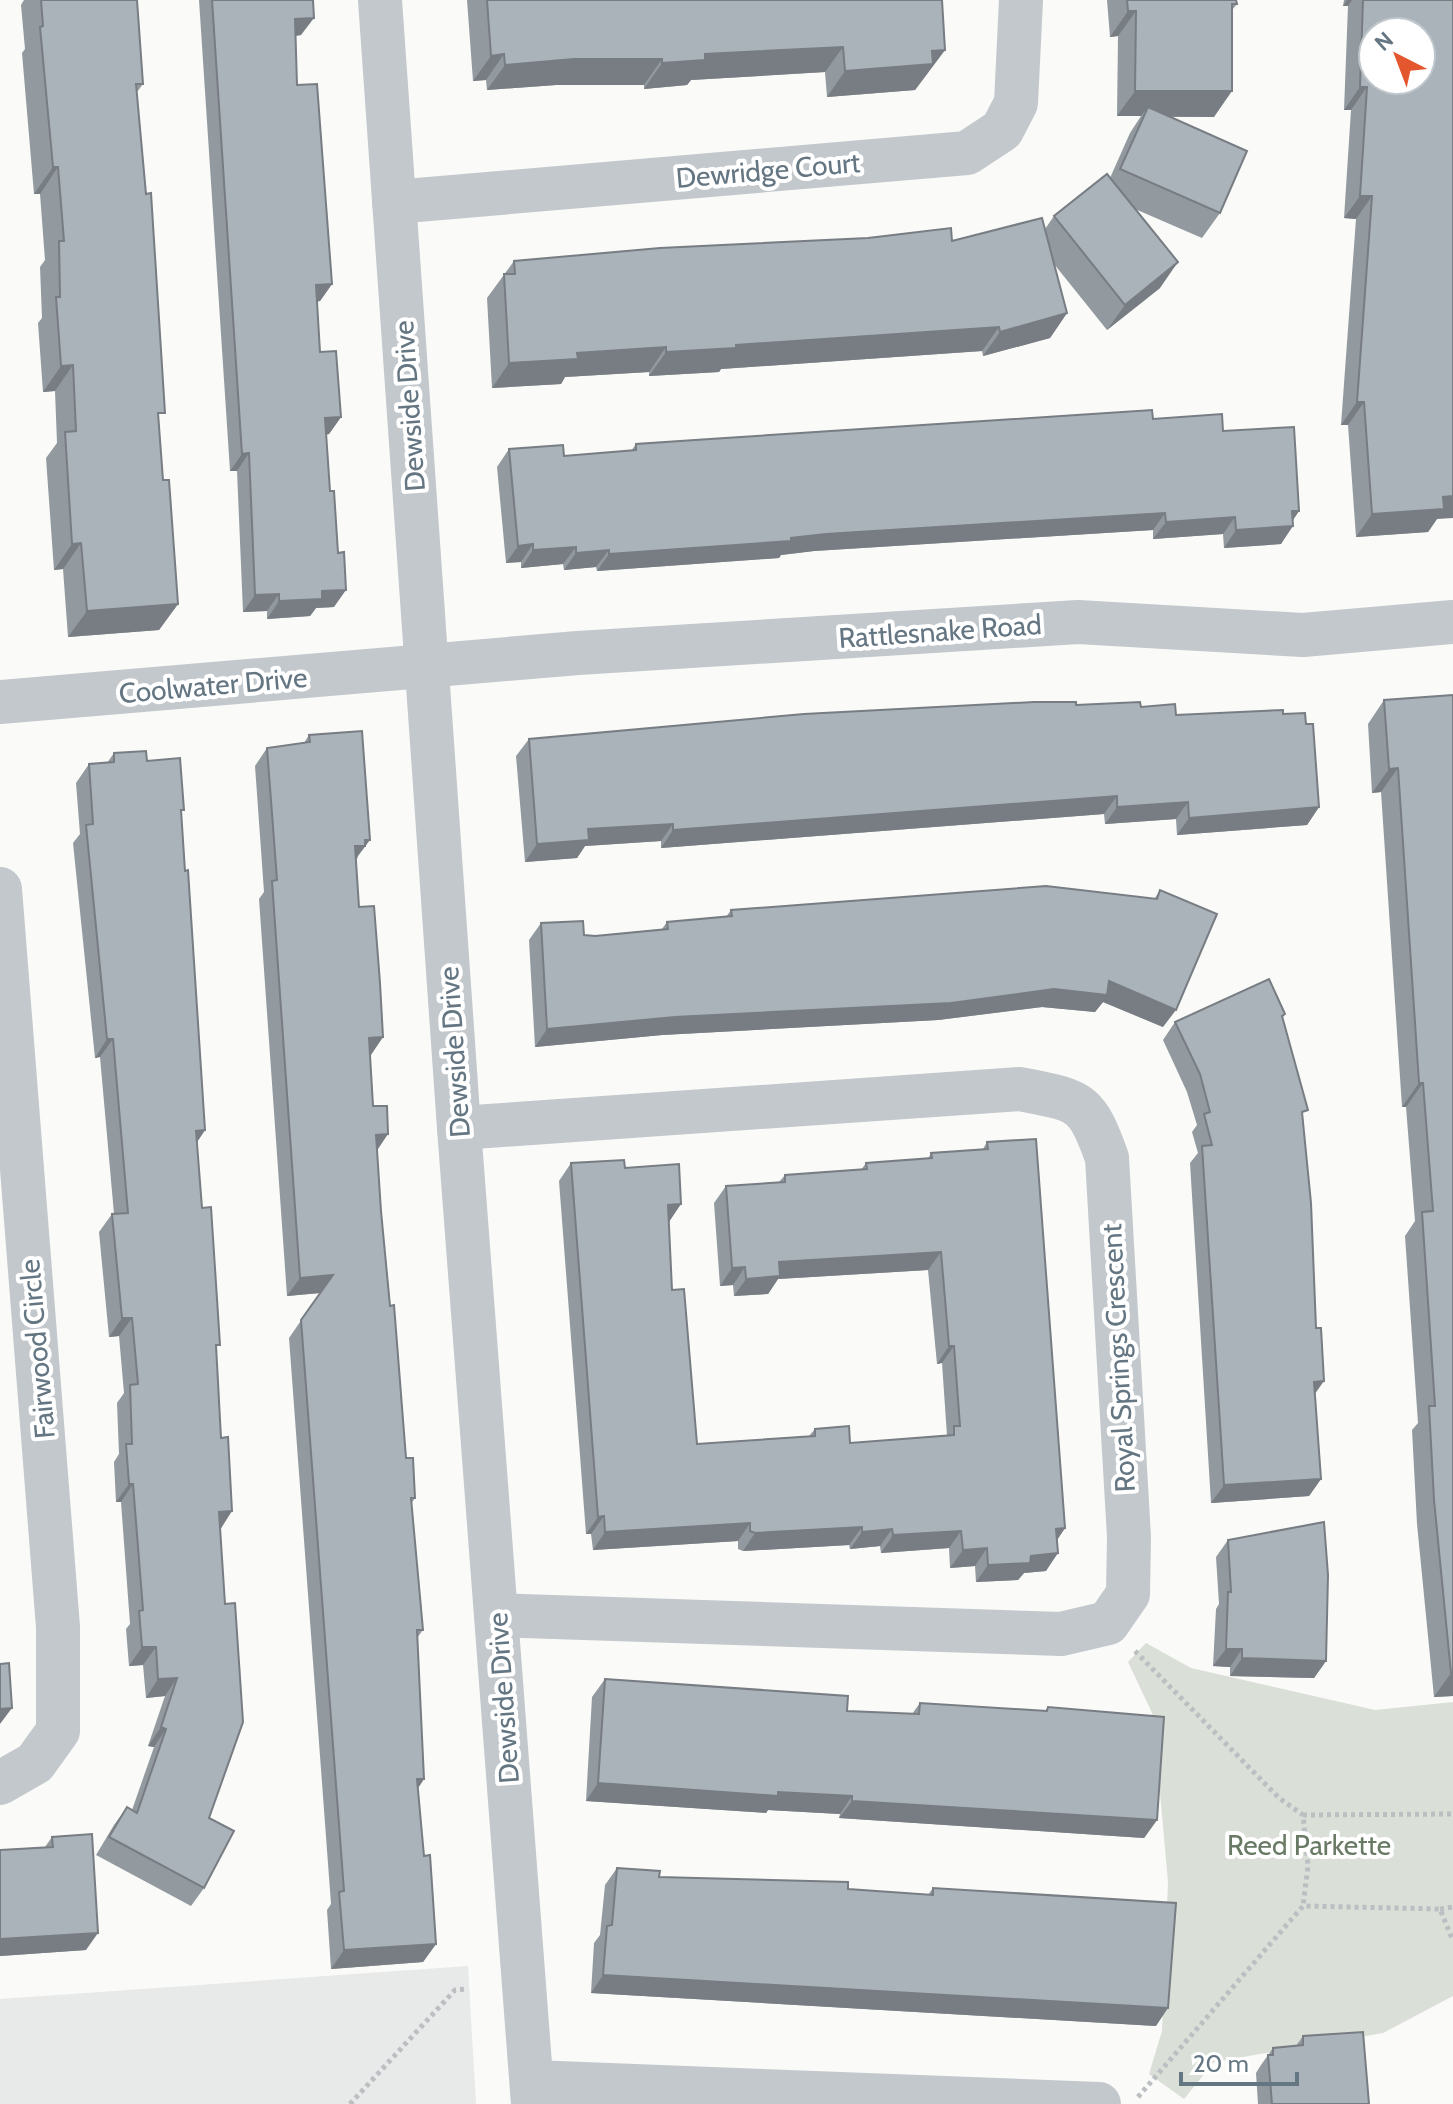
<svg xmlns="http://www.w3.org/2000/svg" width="1453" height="2104" font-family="Cabin,sans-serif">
<rect width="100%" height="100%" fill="#fafaf8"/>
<!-- built -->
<polygon fill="#e8e9e9" points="468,1966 476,2104 0,2104 0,1999"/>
<!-- green -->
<polygon fill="#dadfd7" points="1146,1643 1191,1668 1375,1710 1453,1702 1453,1996 1383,2033 1214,2062 1184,2099 1149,2074 1162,2031 1168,1882 1153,1715 1128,1662"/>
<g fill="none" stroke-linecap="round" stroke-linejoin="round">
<!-- path -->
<g stroke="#bbbfc2" stroke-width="5" stroke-dasharray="4 4" stroke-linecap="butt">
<polyline points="1135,1651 1279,1798 1303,1815 1308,1866 1303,1906"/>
<polyline points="1303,1815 1453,1814"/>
<polyline points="1440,1909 1453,1907"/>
<polyline points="1138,2097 1303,1906 1440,1909 1453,1941"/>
<polyline points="350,2104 455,1990 468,1989"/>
</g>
<!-- street -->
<g stroke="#c3c8cc" stroke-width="44">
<polyline points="380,0 459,1128 533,2104"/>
<polyline points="394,202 967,153 1002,130 1016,103 1021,0"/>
<polyline points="0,702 578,653 1078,622 1303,635 1453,622"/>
<polyline points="0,889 58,1627 58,1731 35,1763 0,1783"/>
<path d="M459,1128l561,-39c60,12 66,10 87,69l22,379 -1,57 -20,29 -47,11 -565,-19"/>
<polyline points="532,2082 1099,2104"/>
</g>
</g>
<!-- wall -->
<g fill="#929a9f">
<polygon points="24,0 137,0 143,84 137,92 163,480 178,604 159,630 68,637 63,569 54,570 46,458 57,443 55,391 43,392 38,323 42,318 40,267 45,260 40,194 34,194 22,53 25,49 21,5"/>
<polygon points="199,0 313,0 301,35 296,36 297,85 332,284 320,301 317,302 320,352 341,417 329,434 326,435 334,607 316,608 310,616 267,619 267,611 243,612 237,471 230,471"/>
<polygon points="467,0 942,0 945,50 915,90 827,97 825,72 691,80 687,85 644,89 644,85 556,85 487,90 486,80 473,81"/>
<polygon points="1107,0 1236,0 1237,4 1232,10 1214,117 1169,117 1220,213 1202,238 1135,209 1160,288 1107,330 1054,264 1067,313 1050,338 983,356 982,351 721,369 719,372 649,376 649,372 565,377 561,384 492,388 487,298 514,261 952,241 1045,229 1054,216 1110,178 1130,133 1141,116 1117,116 1118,36 1110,37"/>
<polygon points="1344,0 1453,0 1437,519 1428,532 1356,537 1348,425 1341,425 1356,219 1344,218 1351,110 1344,110 1348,6 1343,6"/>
<polygon points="1153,419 1223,431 1299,511 1292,521 1281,544 1224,548 1223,534 1153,539 1153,530 814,551 781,555 779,558 597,571 596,567 564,570 563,564 521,568 521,562 506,563 497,467 509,449 564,456 631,451 636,444"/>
<polygon points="1453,695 1453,1696 1434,1697 1417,1524 1412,1430 1418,1423 1405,1236 1415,1221 1406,1107 1402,1107 1381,792 1372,793 1368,724 1384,700"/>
<polygon points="1076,705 1141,707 1176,715 1283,714 1306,724 1319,807 1307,825 1177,835 1176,819 1105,824 1104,814 661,848 661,841 585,846 577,858 525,862 516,756 529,739"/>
<polygon points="309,735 358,858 356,859 359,907 383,1037 370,1055 381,1211 406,1458 415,1498 411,1504 423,1630 417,1638 424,1779 418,1788 424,1856 436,1944 423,1962 331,1969 327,1910 331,1904 289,1338 320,1293 287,1296 259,899 264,892 255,766 267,748 304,743"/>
<polygon points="114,753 147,761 181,814 205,1130 197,1142 202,1208 216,1351 220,1529 209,1818 204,1888 191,1906 96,1855 114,1825 127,1807 132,1810 154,1747 148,1746 165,1696 146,1698 143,1665 129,1666 126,1629 130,1624 121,1502 116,1502 114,1462 119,1454 117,1403 124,1393 119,1336 109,1337 99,1232 112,1214 114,1214 100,1057 95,1058 73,843 80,834 76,783 89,764 107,763"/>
<polygon points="1160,890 1163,1027 1103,1002 1095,1012 1042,1007 938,1020 662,1035 535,1047 529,940 541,923 584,935 595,936 662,929 667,922 726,917 731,910 1155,898"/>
<polygon points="1285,1014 1282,1019 1303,1117 1315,1395 1321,1479 1309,1496 1211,1503 1190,1163 1198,1153 1192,1132 1197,1125 1187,1092 1163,1040 1175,1022"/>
<polygon points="987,1142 1065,1528 1057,1540 1046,1571 1024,1573 1018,1580 976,1582 975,1566 950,1568 949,1548 881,1553 880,1546 850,1549 849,1545 743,1551 738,1549 738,1541 593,1550 591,1534 586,1534 559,1181 571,1163 625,1168 669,1222 672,1290 697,1444 809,1436 815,1429 850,1443 947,1436 942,1363 937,1364 928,1270 778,1279 768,1294 734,1296 733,1285 720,1286 714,1203 726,1186 779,1182 785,1175 861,1170 866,1163 928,1159 931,1153 983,1149"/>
<polygon points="1228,1540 1326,1661 1314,1678 1230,1676 1230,1667 1213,1666 1216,1609 1219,1604 1216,1557"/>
<polygon points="605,1679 847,1711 912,1714 920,1703 1045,1711 1048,1707 1157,1820 1144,1838 839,1818 840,1814 768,1810 766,1813 586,1801 592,1697"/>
<polygon points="52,1837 86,1950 0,1956 0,1850 45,1847"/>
<polygon points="617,1868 659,1877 928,1895 933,1888 1156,2026 591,1993 594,1943 600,1935 605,1885"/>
<polygon points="1303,2036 1369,2104 1258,2104 1256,2073 1261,2065 1273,2048 1296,2046"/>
</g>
<!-- shaded-wall -->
<g fill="#777d82">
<polygon points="1347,0 1352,0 1348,6 1343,6"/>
<polygon points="1128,11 1136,11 1118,36 1110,37"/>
<polygon points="314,18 301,35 283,37 295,19"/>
<polygon points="843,47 825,72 691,80 687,85 644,89 662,63 705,54"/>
<polygon points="945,50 915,90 827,97 845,71 932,51"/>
<polygon points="504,54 486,80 473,81 491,56"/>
<polygon points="574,59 662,59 644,85 556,85 487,90 505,65"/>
<polygon points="1360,87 1367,87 1351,110 1344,110"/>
<polygon points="1135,91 1232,91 1214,117 1144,116 1148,107 1141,116 1117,116"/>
<polygon points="53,167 58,167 40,194 34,194"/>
<polygon points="1360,196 1372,196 1356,219 1344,218"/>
<polygon points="1178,262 1160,288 1107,330 1125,305"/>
<polygon points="332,284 320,301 304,302 316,285"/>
<polygon points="1067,313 1050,338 983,356 1000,332"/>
<polygon points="999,327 982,351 721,369 719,372 649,376 666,352 736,345"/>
<polygon points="666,347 649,372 565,377 561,384 492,388 509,363 577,353"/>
<polygon points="73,365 55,391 43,392 61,366"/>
<polygon points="1357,402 1364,402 1348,425 1341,425"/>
<polygon points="341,417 329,434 313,436 325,418"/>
<polygon points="249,453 237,471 230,471 242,454"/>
<polygon points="1453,496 1453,518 1437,519 1428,532 1356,537 1372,514 1443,497"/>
<polygon points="1292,511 1299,511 1289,526 1293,526 1281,544 1224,548 1236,530"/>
<polygon points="1165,513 1153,530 814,551 781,555 779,558 597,571 609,554 826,534"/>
<polygon points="1235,517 1223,534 1153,539 1166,522"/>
<polygon points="81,543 63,569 54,570 72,544"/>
<polygon points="533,544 521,562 506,563 518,546"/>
<polygon points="576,547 563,564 521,568 533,550"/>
<polygon points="609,550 596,567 564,570 576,553"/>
<polygon points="346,590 334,607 316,608 310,616 267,619 279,601 322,591"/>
<polygon points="279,594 267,611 243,612 255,595"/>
<polygon points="178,604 159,630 68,637 87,611"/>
<polygon points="1398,768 1381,792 1372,793 1389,769"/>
<polygon points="1117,796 1104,814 661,848 673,830"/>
<polygon points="1188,802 1176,819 1105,824 1117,807"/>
<polygon points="1319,807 1307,825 1177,835 1189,818"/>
<polygon points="673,824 661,841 585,846 577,858 525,862 537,844 588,829"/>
<polygon points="365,840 370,840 352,864 355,846"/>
<polygon points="1109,981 1176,1010 1163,1027 1103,1002 1095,1012 1042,1007 938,1020 662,1035 535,1047 547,1029 675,1017"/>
<polygon points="383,1037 371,1055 356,1056 369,1038"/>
<polygon points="107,1039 113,1039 100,1057 95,1058"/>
<polygon points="1419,1083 1423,1083 1406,1107 1402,1107"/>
<polygon points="205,1130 193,1148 196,1131"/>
<polygon points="388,1134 376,1152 376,1135"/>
<polygon points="681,1204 669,1222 668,1205"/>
<polygon points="941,1252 928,1270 778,1279 768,1294 734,1296 746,1279 779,1262"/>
<polygon points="745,1267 733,1285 720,1286 732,1268"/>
<polygon points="333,1275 320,1293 287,1296 300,1278"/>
<polygon points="122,1318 132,1318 119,1336 109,1337"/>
<polygon points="949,1346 954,1346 942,1363 937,1364"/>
<polygon points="1324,1381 1312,1398 1314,1382"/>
<polygon points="1321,1479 1309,1496 1211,1503 1224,1485"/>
<polygon points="129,1484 133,1484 121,1502 116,1502"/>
<polygon points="232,1511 220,1530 219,1512"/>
<polygon points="604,1516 591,1534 586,1534 598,1517"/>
<polygon points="750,1523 738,1541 593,1550 605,1532"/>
<polygon points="862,1527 849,1545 743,1551 755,1533"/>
<polygon points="1065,1528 1053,1546 1056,1529"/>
<polygon points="892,1529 880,1546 850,1549 862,1532"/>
<polygon points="961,1531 949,1548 881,1553 893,1535"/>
<polygon points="987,1548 975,1566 950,1568 963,1550"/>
<polygon points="1058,1553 1046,1571 1024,1573 1018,1580 976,1582 988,1565 1031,1556"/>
<polygon points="142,1647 156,1647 143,1665 129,1666"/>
<polygon points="1226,1649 1242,1649 1230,1667 1213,1666"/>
<polygon points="1242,1658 1326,1661 1314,1678 1230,1676"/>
<polygon points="1451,1673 1453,1673 1453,1696 1434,1697"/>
<polygon points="177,1678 165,1696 146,1698 158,1679"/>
<polygon points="12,1708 0,1724 0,1709"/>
<polygon points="161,1727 166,1729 154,1747 148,1746"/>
<polygon points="417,1779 424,1779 412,1797"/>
<polygon points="598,1783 778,1792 852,1796 840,1814 768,1810 766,1813 586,1801"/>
<polygon points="852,1801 1157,1820 1144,1838 839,1818"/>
<polygon points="98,1933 86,1950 0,1956 0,1939"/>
<polygon points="436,1944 423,1962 331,1969 344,1950"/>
<polygon points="603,1975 1168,2008 1156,2026 591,1993"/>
</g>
<!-- building -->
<g fill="#aab3b9" stroke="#777d82" stroke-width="2" fill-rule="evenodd">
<polygon points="41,0 137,0 143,84 136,84 146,194 151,193 165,413 158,413 163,480 169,480 178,604 87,611 81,543 72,544 65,432 76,431 73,365 61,366 56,297 60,297 59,241 64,241 58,167 53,167 40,27 43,26"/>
<polygon points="212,0 313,0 314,18 295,19 297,85 317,84 332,284 316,285 320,352 336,351 341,417 325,418 330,491 334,491 338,553 344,552 346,590 322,591 322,599 279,601 279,594 255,595 249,453 242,454"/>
<polygon points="487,0 942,0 945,50 932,51 933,64 845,71 843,47 705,54 705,60 662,63 662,59 574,59 505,65 504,54 491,56"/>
<polygon points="1127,0 1236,0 1237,4 1232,4 1232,91 1135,91 1136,11 1128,11"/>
<path d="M1363,0h90v496l-10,1 1,12 -72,5 -8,-112h-7l15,-206h-12l7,-109h-7zM1373,32h48v48h-48z"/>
<polygon points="1148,107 1247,151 1220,213 1120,169"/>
<polygon points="1107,174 1178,262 1125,305 1054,216"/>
<polygon points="1042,218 1067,313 1000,332 999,327 736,345 736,348 666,352 666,347 577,353 578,359 509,363 504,274 515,274 514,261 660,248 868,238 951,228 952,241"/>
<polygon points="1152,410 1153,419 1222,414 1223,431 1294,427 1299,511 1292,511 1293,526 1236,530 1235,517 1166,522 1165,513 826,534 791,538 791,541 609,554 609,550 576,553 576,547 533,550 533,544 518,546 509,449 563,445 564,456 636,450 636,444 710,439"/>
<polygon points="1453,695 1453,1673 1451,1673 1434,1500 1429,1406 1435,1406 1422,1212 1433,1211 1423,1083 1419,1083 1398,768 1389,769 1384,700"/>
<polygon points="1034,702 1076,702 1076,705 1140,702 1141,707 1175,704 1176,715 1283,710 1283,714 1305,713 1306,724 1313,724 1319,807 1189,818 1188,802 1117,807 1117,796 673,830 673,824 588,829 589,840 537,844 529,739 804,714"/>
<polygon points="362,731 370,840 365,840 365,846 355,846 359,907 374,906 380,983 383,1037 369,1038 373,1106 387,1106 388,1134 376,1135 381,1211 390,1306 394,1305 406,1458 413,1458 415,1498 411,1498 423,1630 417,1630 424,1779 417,1779 424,1856 430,1855 436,1944 344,1950 339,1892 344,1891 301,1320 333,1275 300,1278 272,881 277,880 267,748 310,742 309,735"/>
<polygon points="146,751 147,761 180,758 184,810 181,810 185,871 188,870 205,1130 196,1131 202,1208 211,1207 220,1345 216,1345 221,1438 228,1437 232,1511 219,1512 225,1604 235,1603 243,1722 209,1818 234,1831 204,1888 109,1837 127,1807 137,1813 166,1729 161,1727 177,1678 158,1679 156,1647 142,1647 139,1611 143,1610 133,1484 129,1484 126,1444 132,1444 130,1385 138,1384 132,1318 122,1318 112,1214 128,1213 113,1039 107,1039 86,825 93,824 89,764 114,762 114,753"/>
<polygon points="1046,886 1157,899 1160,890 1217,914 1176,1010 1109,981 1107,995 1054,989 951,1003 675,1017 547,1029 541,923 583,921 584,935 595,936 668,929 667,922 732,916 731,910"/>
<polygon points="1269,979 1285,1014 1282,1016 1308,1110 1302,1112 1311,1203 1316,1328 1321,1328 1324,1381 1314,1382 1321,1479 1224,1485 1202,1146 1212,1145 1204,1114 1210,1112 1200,1074 1175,1022"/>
<polygon points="1036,1139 1065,1528 1056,1529 1058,1553 1031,1556 1030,1563 988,1565 987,1548 963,1550 961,1531 893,1535 892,1529 862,1532 862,1527 755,1533 750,1531 750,1523 605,1532 604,1516 598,1517 571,1163 624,1160 625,1168 679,1164 681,1204 668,1205 672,1290 684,1289 697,1444 815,1436 815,1429 849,1426 850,1443 954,1435 954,1426 960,1426 954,1346 949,1346 941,1252 779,1262 780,1276 746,1279 745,1267 732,1268 726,1186 785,1182 785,1175 867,1169 866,1163 932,1158 931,1153 988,1149 987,1142"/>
<polygon points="1324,1522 1328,1575 1326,1661 1242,1658 1242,1649 1226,1649 1228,1592 1231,1592 1228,1540"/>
<polygon points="9,1663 12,1708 0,1709 0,1664"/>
<polygon points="605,1679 848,1696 847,1711 919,1714 920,1703 1047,1711 1048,1707 1164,1717 1157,1820 852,1801 852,1796 778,1792 778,1796 598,1783"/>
<polygon points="92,1834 98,1933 0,1939 0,1850 53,1847 52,1837"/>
<polygon points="617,1868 660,1871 659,1877 848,1882 848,1889 933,1895 933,1888 1176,1903 1168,2008 603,1975 607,1926 612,1925"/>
<polygon points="1363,2032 1369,2104 1272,2104 1268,2055 1273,2055 1273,2048 1303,2045 1303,2036"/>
</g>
<g text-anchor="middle" stroke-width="8" stroke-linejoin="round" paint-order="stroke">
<!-- street labels -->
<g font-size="28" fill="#657683" stroke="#fff">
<text transform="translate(768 170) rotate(-5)" y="10">Dewridge Court</text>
<text transform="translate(409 406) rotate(-94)" y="10">Dewside Drive</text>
<text transform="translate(940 631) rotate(-4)" y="10">Rattlesnake Road</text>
<text transform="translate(213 685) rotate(-5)" y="10">Coolwater Drive</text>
<text transform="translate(454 1052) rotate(-94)" y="10">Dewside Drive</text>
<text transform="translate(37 1349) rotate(-95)" y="10">Fairwood Circle</text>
<text transform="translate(1118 1358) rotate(-93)" y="10">Royal Springs Crescent</text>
<text transform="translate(503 1698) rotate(-94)" y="10">Dewside Drive</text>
</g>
<!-- park labels -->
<g font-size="28" fill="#687a64" stroke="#fff">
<text x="1309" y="1855">Reed Parkette</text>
</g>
</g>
<!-- north arrow -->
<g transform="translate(1397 56) rotate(318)"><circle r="38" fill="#ffffff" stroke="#c1c8cd" stroke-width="2"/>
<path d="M0-6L14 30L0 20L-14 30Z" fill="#e4572e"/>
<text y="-12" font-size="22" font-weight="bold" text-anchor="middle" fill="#657683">N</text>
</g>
<!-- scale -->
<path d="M1181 2072v12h116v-12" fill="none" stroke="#657683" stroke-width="4"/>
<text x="1193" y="2072" font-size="24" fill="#657683" stroke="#ffffff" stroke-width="6" paint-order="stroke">20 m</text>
</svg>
